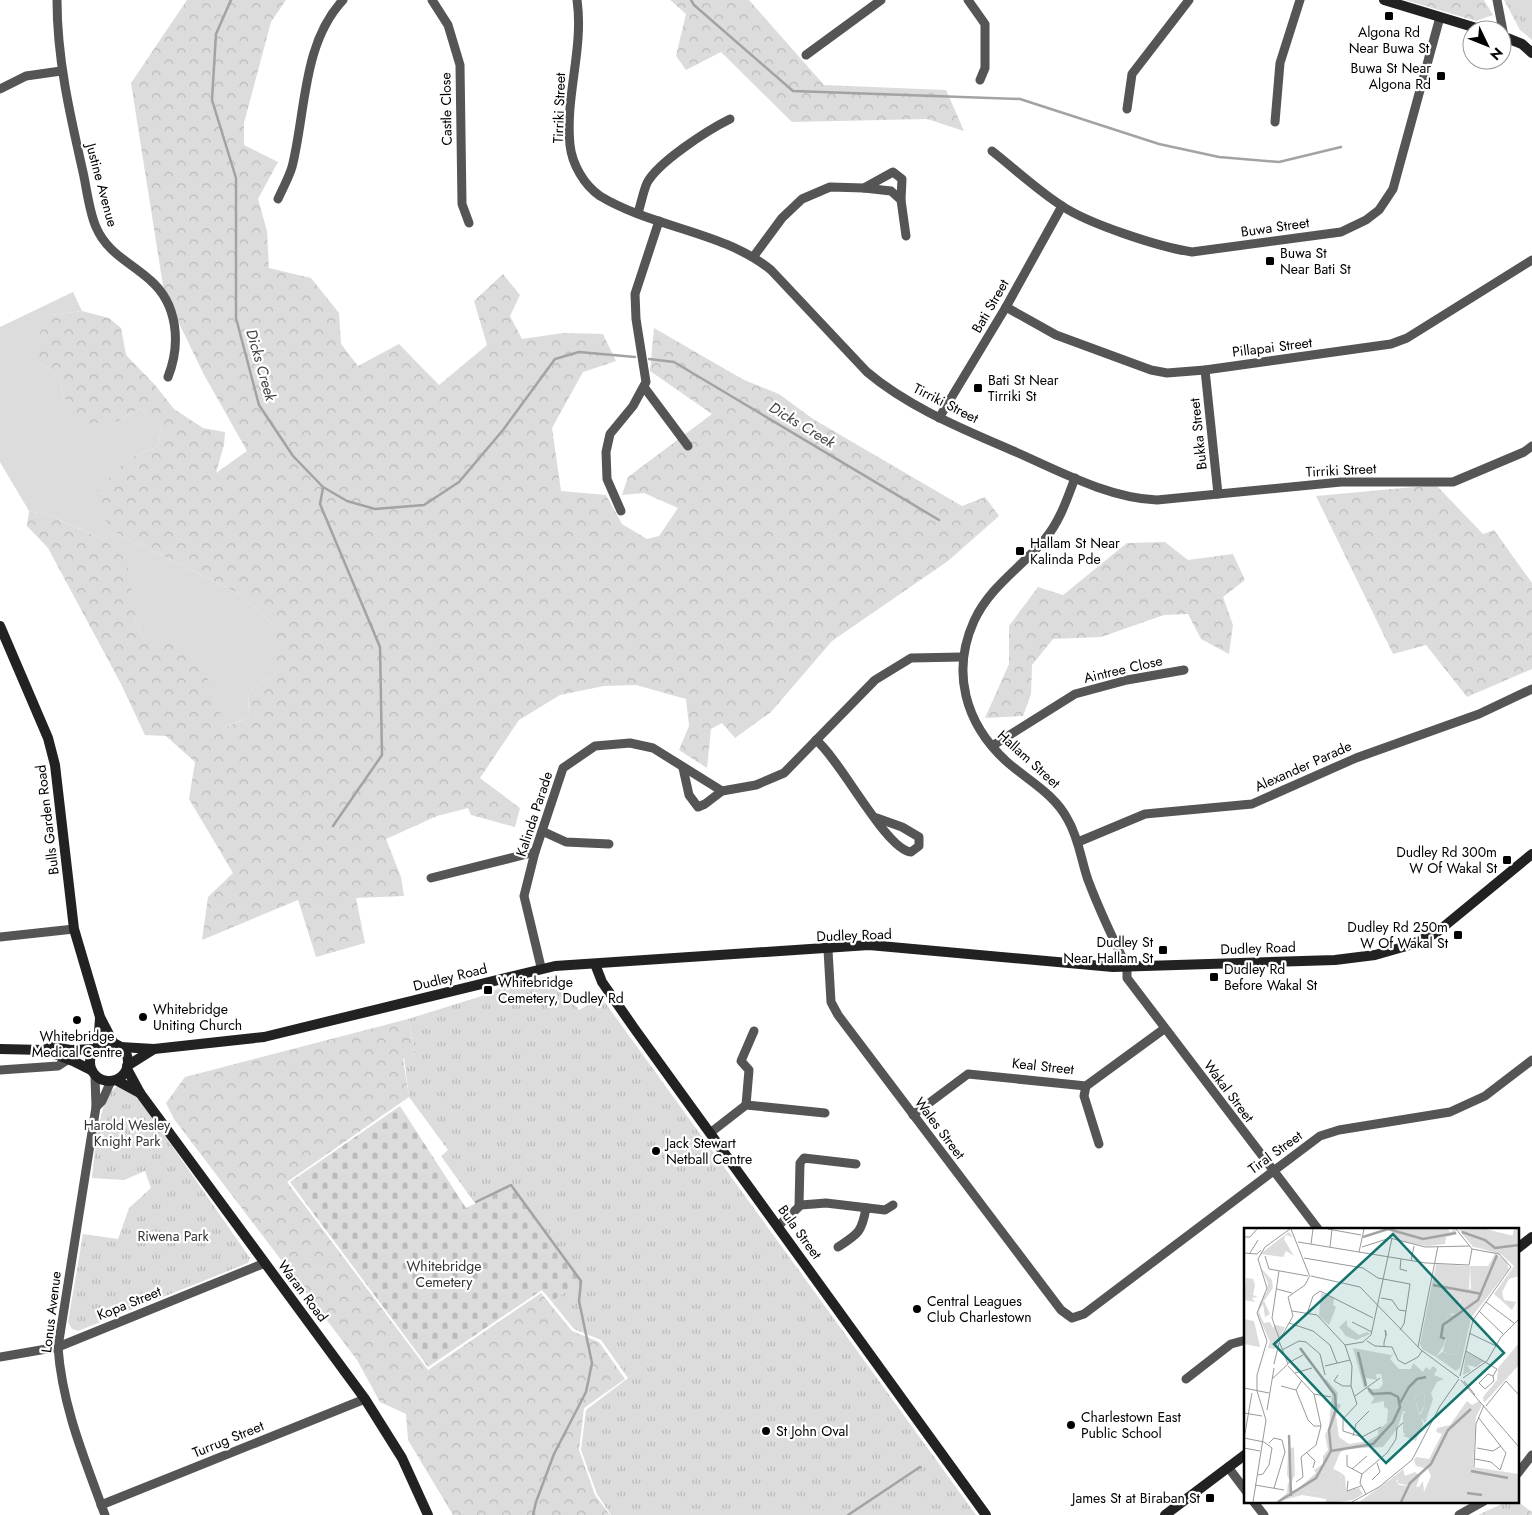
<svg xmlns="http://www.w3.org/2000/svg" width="1532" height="1515" font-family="Jost,sans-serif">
<defs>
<pattern id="forest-crowns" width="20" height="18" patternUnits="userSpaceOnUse" patternTransform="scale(1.25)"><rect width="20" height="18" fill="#dcdcdc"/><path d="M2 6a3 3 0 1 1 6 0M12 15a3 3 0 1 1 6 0" fill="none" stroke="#bbb"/></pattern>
<pattern id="cemetery-stones" width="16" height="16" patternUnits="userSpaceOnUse" patternTransform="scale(1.25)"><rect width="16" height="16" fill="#dcdcdc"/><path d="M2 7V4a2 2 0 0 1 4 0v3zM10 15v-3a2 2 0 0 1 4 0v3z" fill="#bbb"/></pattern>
<pattern id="park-tufts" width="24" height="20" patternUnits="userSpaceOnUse" patternTransform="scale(1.25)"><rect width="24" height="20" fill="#dcdcdc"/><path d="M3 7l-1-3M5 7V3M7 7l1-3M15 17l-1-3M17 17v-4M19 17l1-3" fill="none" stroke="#bbb"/></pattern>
</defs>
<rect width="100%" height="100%" fill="#fff"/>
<!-- grass -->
<polygon fill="#dcdcdc" points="73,292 82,311 51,315 37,361 59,376 64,397 119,421 140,408 162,429 157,447 129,458 120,535 238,593 276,627 276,674 249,691 248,718 224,727 213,689 145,643 136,621 131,596 104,540 49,515 29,511 0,462 0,327"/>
<!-- forest -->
<g fill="url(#forest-crowns)">
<path d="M187,0h99l-15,22 -27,101v22l34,17 -20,37 9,32 2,37 42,10 28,35 2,31 17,22 41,-22 40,41 48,-40 -13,-44 29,-27 17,21 -10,21 12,23 41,-6 40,1 13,27 -33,11 -31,56 9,63 45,4 16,29 25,15 12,-3 19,-28 -34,-15 -22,2 6,-18 84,-63 -62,-43 4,-43 90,52 35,14 34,25 149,87 23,-9 14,19 -51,45 -116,80 -61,71 -36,26 -13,-15 -11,6 -4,39 -28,-18 10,-24 -3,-27 -50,-14 -32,1 -44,9 -41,25 -39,58 40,30 -5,19 -44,-12 -3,-7 -31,8 -51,23 15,38 3,19 -48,2 9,45 -49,14 -18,-57 -96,40 6,-43 25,-24 -44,-74 6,-37 -29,-26 -21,-1 -24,-51 -73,-136 -21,-22 2,-15 20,4 55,25 23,21 9,60 9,22 24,-4 28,19 16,31 12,38 23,-9 1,-27 27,-17v-47l-38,-34 -118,-58 -22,-22 -3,-20 34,-35 28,-11 5,-18 -22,-21 -21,13 -34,3 -21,-27 -5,-21 -22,-15c-3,-21 2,-29 14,-46l31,-4 27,7 12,10 5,27 29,30 19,24 29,19 22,4 -1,13 -8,28 31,-22 -44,-78 -39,-81 -33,-209z"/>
<polygon points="670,0 749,0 824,85 946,90 964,131 927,119 792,122 721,52 686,70 676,56 686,14"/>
<polygon points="1405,0 1484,0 1493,15 1476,21"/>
<polygon points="1504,0 1532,0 1532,40 1520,30"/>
<polygon points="1436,485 1483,534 1494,530 1532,583 1532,669 1467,697 1426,645 1393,654 1316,496"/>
<polygon points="1165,542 1188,560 1233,554 1245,580 1223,597 1233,625 1229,654 1201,639 1188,614 1164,615 1101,637 1053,639 1032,665 1031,694 1023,716 985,718 1009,664 1009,626 1038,587 1063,595 1127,543"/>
<polygon points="408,1019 416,1053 403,1059 409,1097 287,1182 428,1370 541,1293 572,1331 599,1342 625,1379 584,1408 579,1450 595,1495 610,1515 453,1515 408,1440 406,1414 380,1402 357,1360 174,1119 166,1103 185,1077"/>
<polygon points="1508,1501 1517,1501 1532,1512 1532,1515 1478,1515"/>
</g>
<!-- cemetery -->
<polygon fill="url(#cemetery-stones)" points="400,1106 466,1208 511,1186 581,1281 552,1302 542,1290 428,1367 290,1182"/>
<!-- park -->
<g fill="url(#park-tufts)">
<polygon points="1505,0 1532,0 1532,36"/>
<polygon points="551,976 579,1010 601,997 976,1515 611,1515 597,1494 581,1450 586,1410 628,1378 601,1340 574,1329 552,1302 580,1281 511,1186 474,1202 441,1156 448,1150 409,1097 404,1058 416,1053 408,1019 485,995 510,983"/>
<path d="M120,1086l15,8 7,9 108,155 -2,5 -170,68 -6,-2 -4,-7 15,-88 35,5 11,-31 22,-20 -6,-17 -21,9 -32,-2c3,-19 6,-89 28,-92z"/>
<polygon points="1507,1501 1518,1515 1483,1515"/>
</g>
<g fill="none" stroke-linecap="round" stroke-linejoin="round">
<!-- stream -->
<g stroke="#a3a3a3" stroke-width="2.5">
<polyline points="231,0 216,34 212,100 236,178 236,318 259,405 293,456 323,487 347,501 375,509 424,505 459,482 503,430 555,359 579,352 635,357"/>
<polyline points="691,0 694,5 793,91 1020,99 1159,144 1219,157 1279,162 1341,147"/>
<polyline points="649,359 674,362 939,520"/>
<polyline points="323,488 320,504 380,647 382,755 333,826"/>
<polyline points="476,1202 511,1185 581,1281 579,1301 592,1363 586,1392 554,1454 536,1502 533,1515"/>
<polyline points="848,1515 920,1467"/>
</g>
<!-- street -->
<g stroke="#555" stroke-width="9">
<path d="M57,0c0,59 13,115 26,172 4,18 6,39 13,55 11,26 34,35 54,53 28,24 31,64 18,97"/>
<polyline points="432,0 448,25 460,65 462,204 469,223"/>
<path d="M577,0c7,48 -12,96 -7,145 2,19 14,40 30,51 53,32 123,35 171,74l96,102c44,37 99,58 151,81 43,19 91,45 139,47l184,-18h112l71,-30 8,-6"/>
<polyline points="968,0 985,24 985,68 980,80"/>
<polyline points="1497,0 1504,36"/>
<polyline points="806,55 881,0"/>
<polyline points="0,89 26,76 61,71"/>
<polyline points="1127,109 1132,74 1189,0"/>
<polyline points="1275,122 1280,63 1300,0"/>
<path d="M992,151c23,18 45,39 70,55 27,18 97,41 130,46l149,-20 25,-12 13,-10 14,-21 47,-172"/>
<polyline points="864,188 891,191 901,200"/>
<path d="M278,199c5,-11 11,-22 14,-32 14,-55 10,-123 51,-167"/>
<path d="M638,213c3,-9 5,-21 9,-30 11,-21 61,-53 83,-64"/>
<polyline points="754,256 782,218 802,199 830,187 864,188 893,172 902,179 901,200 906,236"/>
<polyline points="1006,307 1056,335 1151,370 1167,373 1205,370 1391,344 1407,338 1532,260"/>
<polyline points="1205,370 1218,494"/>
<polyline points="644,387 688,446"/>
<polyline points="939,418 1006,307 1062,206"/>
<path d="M1075,478c-8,21 -15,43 -30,61 -23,28 -55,47 -71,82 -23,51 -9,102 32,140 21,19 48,32 62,59 11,19 13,40 20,60 11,29 25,59 39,87v11l191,251"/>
<polyline points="621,511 607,479 606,452 610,434 633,406 646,382 636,319 635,294 659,221"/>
<path d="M816,740c24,19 70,110 95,112l8,-6v-9l-17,-10 -28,-10"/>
<polyline points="992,746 1075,694 1127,680 1184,670"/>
<polyline points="683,768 689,795 698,807 705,804 722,791"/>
<polyline points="542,831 566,842 609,844"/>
<polyline points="1078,842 1145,814 1252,804 1356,758 1479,714 1532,689"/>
<polyline points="431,878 535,852"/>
<polyline points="0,937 74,929"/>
<polyline points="828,950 831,1002 838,1015 1061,1310 1072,1318 1084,1314 1320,1136 1339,1130 1450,1112 1485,1096 1532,1060"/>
<polyline points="541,967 524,896 535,852 563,768 595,746 630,743 653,748 722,791 756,785 784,773 875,680 911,658 962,657"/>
<polyline points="0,1070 58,1066 69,1059"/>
<path d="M95,1076l1,31 -38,240c4,59 27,113 47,168"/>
<polyline points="1086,1086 1084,1096 1099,1144"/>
<polyline points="746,1105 749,1070 741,1061 754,1031"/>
<polyline points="96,1107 102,1101 111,1081"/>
<polyline points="913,1115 968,1074 1086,1086 1164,1029"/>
<polyline points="710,1133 746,1105 825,1113"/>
<polyline points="799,1205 800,1163 804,1158 856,1164"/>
<polyline points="778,1226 801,1205 826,1203 885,1210 893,1205"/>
<path d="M838,1247c20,-13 24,-15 28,-39"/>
<polyline points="0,1357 58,1347 265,1263"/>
<polyline points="1186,1379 1231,1344 1246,1340"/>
<polyline points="1228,1467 1246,1491"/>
<polyline points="1518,1473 1532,1455"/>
<polyline points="1253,1501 1264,1515"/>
<polyline points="101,1505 365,1399"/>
<polyline points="1459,1515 1484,1501"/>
</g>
<!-- secondary -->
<g stroke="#222" stroke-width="10">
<polyline points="1384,0 1483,30"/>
<polyline points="1502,36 1522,44 1532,53"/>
<polyline points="0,626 48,738 55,765 74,929 100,1017 114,1044"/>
<polyline points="595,964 602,982 634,1028 986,1515"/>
<circle cx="109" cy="1062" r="19"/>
<polyline points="98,1046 100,1018"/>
<polyline points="120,1047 154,1049 264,1037 555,966 869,945 1113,967 1335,960 1375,955 1410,945 1436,933 1532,854"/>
<polyline points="0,1049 44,1050 52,1047 71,1050 95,1049"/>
<polyline points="45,1050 73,1061 91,1070"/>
<polyline points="127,1066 154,1049"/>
<polyline points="127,1069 140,1093 365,1399 402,1458 428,1515"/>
<polyline points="116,1080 140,1093"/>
<polyline points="1518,1248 1532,1237"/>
<polyline points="1165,1515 1246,1454"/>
</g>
</g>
<!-- markers -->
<g fill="#000" stroke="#fff" stroke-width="2">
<rect x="1384" y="11" width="10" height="10" rx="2.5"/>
<rect x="1436" y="71" width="10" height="10" rx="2.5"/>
<rect x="1265" y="256" width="10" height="10" rx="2.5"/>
<rect x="973" y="383" width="10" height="10" rx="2.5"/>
<rect x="1015" y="546" width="10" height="10" rx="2.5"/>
<rect x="1502" y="855" width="10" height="10" rx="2.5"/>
<rect x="1453" y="930" width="10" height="10" rx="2.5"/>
<rect x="1158" y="945" width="10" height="10" rx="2.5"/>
<rect x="1209" y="972" width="10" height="10" rx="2.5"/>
<rect x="483" y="985" width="10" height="10" rx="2.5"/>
<circle cx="143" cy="1017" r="5"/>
<circle cx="77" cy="1020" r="5"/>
<circle cx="656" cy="1151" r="5"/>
<circle cx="917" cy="1309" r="5"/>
<circle cx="1071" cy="1425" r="5"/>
<circle cx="766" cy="1431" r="5"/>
<rect x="1205" y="1493" width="10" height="10" rx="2.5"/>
</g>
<g text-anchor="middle" stroke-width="4.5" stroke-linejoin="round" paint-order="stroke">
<!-- poi labels -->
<g font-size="14" fill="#000" stroke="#fff" text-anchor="start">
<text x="1389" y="37" text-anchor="middle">Algona Rd<tspan x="1389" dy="16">Near Buwa St</tspan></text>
<text x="1431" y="73" text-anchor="end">Buwa St Near<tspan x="1431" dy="16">Algona Rd</tspan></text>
<text x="1280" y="258">Buwa St<tspan x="1280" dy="16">Near Bati St</tspan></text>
<text x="988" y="385">Bati St Near<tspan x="988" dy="16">Tirriki St</tspan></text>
<text x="1030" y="548">Hallam St Near<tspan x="1030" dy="16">Kalinda Pde</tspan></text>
<text x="1497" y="857" text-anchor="end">Dudley Rd 300m<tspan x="1497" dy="16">W Of Wakal St</tspan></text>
<text x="1448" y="932" text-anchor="end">Dudley Rd 250m<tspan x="1448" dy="16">W Of Wakal St</tspan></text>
<text x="1153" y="947" text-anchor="end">Dudley St<tspan x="1153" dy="16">Near Hallam St</tspan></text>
<text x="1224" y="974">Dudley Rd<tspan x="1224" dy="16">Before Wakal St</tspan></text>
<text x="498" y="987">Whitebridge<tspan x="498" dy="16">Cemetery, Dudley Rd</tspan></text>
<text x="153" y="1014">Whitebridge<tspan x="153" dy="16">Uniting Church</tspan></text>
<text x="77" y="1041" text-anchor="middle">Whitebridge<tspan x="77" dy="16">Medical Centre</tspan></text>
<text x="666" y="1148">Jack Stewart<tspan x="666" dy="16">Netball Centre</tspan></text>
<text x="927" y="1306">Central Leagues<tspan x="927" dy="16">Club Charlestown</tspan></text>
<text x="1081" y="1422">Charlestown East<tspan x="1081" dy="16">Public School</tspan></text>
<text x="776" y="1436">St John Oval</text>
<text x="1200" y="1503" text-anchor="end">James St at Biraban St</text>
</g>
<!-- street labels -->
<g font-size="14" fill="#000" stroke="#fff">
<text transform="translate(559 108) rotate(-88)" y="5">Tirriki Street</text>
<text transform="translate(446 109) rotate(-91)" y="5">Castle Close</text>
<text transform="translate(102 185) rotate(75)" y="5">Justine Avenue</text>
<text transform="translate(1275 227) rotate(-8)" y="5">Buwa Street</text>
<text transform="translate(990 306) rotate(-60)" y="5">Bati Street</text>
<text transform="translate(1272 347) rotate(-7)" y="5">Pillapai Street</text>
<text transform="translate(946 403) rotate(27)" y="5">Tirriki Street</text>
<text transform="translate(1198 434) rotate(-96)" y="5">Bukka Street</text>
<text transform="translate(1341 470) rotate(-3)" y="5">Tirriki Street</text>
<text transform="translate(1123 669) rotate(-13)" y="5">Aintree Close</text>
<text transform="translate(1029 759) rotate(42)" y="5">Hallam Street</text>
<text transform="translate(1303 766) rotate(-24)" y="5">Alexander Parade</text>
<text transform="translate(534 814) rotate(-72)" y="5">Kalinda Parade</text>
<text transform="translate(47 820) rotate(-97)" y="5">Bulls Garden Road</text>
<text transform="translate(854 935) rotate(-2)" y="5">Dudley Road</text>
<text transform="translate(1258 948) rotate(-2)" y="5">Dudley Road</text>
<text transform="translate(450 977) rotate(-14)" y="5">Dudley Road</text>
<text transform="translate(1043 1066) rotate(6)" y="5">Keal Street</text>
<text transform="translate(1229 1091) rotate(53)" y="5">Wakal Street</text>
<text transform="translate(940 1128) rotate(53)" y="5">Wales Street</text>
<text transform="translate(1275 1152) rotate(-36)" y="5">Tiral Street</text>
<text transform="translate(800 1232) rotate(54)" y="5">Bula Street</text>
<text transform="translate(303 1291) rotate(53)" y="5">Waran Road</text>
<text transform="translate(129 1303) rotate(-22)" y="5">Kopa Street</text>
<text transform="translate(51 1312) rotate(-83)" y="5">Lonus Avenue</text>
<text transform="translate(228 1439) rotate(-22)" y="5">Turrug Street</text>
</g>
<!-- park labels -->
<g font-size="14" fill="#333" stroke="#fff">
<text x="127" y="1130">Harold Wesley<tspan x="127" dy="16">Knight Park</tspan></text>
<text x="173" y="1241">Riwena Park</text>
<text x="444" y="1271">Whitebridge<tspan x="444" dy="16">Cemetery</tspan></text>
</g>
<!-- water labels -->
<g font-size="15" font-style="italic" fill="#444" stroke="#fff">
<text transform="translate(261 365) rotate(74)" y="5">Dicks Creek</text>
<text transform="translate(802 425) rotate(31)" y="5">Dicks Creek</text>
</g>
</g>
<!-- overview -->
<g transform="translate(1244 1228)">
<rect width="275" height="275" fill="#fff"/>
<path d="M2,50l7,1 2,6 -2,10 5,2 -6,1 3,4 -11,-2zM180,164l1,13 -5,8 3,11 -7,17 -13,-5 9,-7 -5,-10 12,-4 -4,-19zM50,219l1,28 -4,8 -4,-8 1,-25zM75,241l7,7 8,-7 7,4 -2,14 -16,7 -18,-3 -5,-4 16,-14 -2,-3zM159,241l2,7 10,-4 5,4 -4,11 -19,-4 2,-5 -4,-2z" fill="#dcdcdc"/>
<path d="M270,1h5v47l-10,3 -7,13 2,8 12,2 -4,8 -18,-16 20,-28 -12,-11 -29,-9 39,-8zM45,4l4,5 -7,-2 -2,4 10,17 -8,-5 -3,6 -23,-3zM251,26l11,6 3,9 -38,49 -11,50 -4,3 -20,-14 6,-5 15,3 4,-24 -14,-4 1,-13 5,1 6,-7 3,-15 -5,-6 14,2 -1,-23h18zM17,40l11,12 1,8 -9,13 6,13 -5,3 -2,-13 -4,7 2,6 3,6 6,-1 3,6 2,-3 10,2 -10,22 -7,-1 -8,19 10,-25 -12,-27 1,-10 8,-14 1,-8zM77,65l13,5 -1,7 3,2 -7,18 -10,-9zM103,92v6l12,9 8,-3 3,2 -14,6 -10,-4 -7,-9zM275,115v22l-35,38 -1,-6 14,-17 1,-12zM109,120l38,7 3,-3 -4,7 9,10h12l2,-6 10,9 3,-5 4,3 3,-4 4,3 -3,6 10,4 -7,3 -6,11 2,6 -8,24 -5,-7 5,-11 -1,-13 -9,4 4,22 -12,2 6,6 -2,9 -4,1 -4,-4v-18l3,-2 -3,-1 -6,18 -14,18 -38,2 -5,4 -8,19 -11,12 -3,-1 5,-11 -9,-2 9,-6v-8l5,-6 -3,-15 4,-8 3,-34 -8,-10 2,-4 12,14 -1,10 4,2 -5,11 3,21 10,7 19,-3 10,-6v-5l9,-7 1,-14 -4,-2v-6l-13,3 3,-6 -6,-6 1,-3h10l4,-5 -2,-10h-5l1,6 -11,-2 1,8 -3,2zM223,173l5,4 7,-4 3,4 -6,12 -3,50 46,7v28h-160l36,-26 5,2 -4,3 3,4 20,2 4,-6 1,11 7,-16 -3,-7 -12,-3 -2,-6 2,-3 13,2 13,-25 -6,-2 1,-4 13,-3zM97,245l4,3 1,15 13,-3 4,6 -10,6 -15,2h-12v-3l-24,-4 -26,7 11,-9 1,-11 5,9 7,-4 5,4 18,3 2,-4 14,-3z" fill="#dcdcdc"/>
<path d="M199,97l18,6 -4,24 -14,-3 3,-13 -5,-2z" fill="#dcdcdc"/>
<path d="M149,1h55l2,3 5,-3 2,5 -11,3 -1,7 -18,2 -20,-3 -14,-6zM241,1l33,8 -4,27 -16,-13 -25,-4 -14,-17zM192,36l34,2 -1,24 -6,-1 -6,24 -9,1 -1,12 -4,-1 -2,12 4,2 -1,6 -8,12 -14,-8 -2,-5zM0,91l10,2 6,26 -16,-3zM222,124l18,9 -8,6 -9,-2 4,6 -8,4z" fill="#dcdcdc"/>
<path fill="none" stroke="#a3a3a3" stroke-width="2.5" d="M218,4l23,8 10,8 24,-3M119,9l25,-8 35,10 33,-6M189,57l49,9M201,111l-4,-2 2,-12 35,-25 19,-45M56,120l35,47 1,14 -7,21 2,21M114,124l8,34M156,175l9,-16 8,-8 9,-2M45,207l2,61M227,243l37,7M223,265l15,2M34,274l38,-24 15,-27 42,-7 20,-22 7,-15 -2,-10 -8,-4 -17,1 -5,-6M157,274l9,-19 21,-19 17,-34 23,-21"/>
<path fill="none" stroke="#999" stroke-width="1" d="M47,1l19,48M84,1l33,6M212,1l16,20 27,5 12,13 -38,53 -13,56M0,9h6l7,-8M54,14l128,21 43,2 3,-16M67,16l2,-15M86,19l2,-18M118,19l28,-9 35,9 45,-1M115,24l5,-23M0,25l13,1 4,-4M6,25l8,-13M21,28l4,13 39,7M60,30l59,10 15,10 32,6 -6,40 -4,6M157,31l-1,10 7,2M167,33l3,-15M67,48l49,11 61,63 38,28M33,61l15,4M137,70l11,2 7,10 7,1M242,74l28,21M48,83l25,4 28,30 7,21 -1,20 6,18 -14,15v12l19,6 19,-10M64,83l5,-15 7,-5 53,27M235,83l24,23M108,94l20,10M45,95l24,8 17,14 7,18M225,105l27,13M35,110l-7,-20 7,-47M123,113l8,5 17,1 6,13 7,4 13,-7 4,-6M101,117l18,-3 8,-7 21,-97M140,118v-4l1,-3 1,-4v-3l-1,-2 1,6M174,119l20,-101M38,122l17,-9 7,1 14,12 5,21M222,123l31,18 -4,7 1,5 -9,8 -6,-6 9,-9 5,2M44,135l15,-8M30,136l5,-21M44,138l26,28 7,32 -5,19 -15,12 2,20 -7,5M81,138l25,-6M51,145l17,-5M94,147l-4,6 9,5h8M219,150l24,-17 14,-24 18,-18M28,151l16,-15 -9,-23 14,-25 -5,-19 17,-12 4,-8M58,152l-6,10 12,30 6,6h7M217,152l58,67M220,153l11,14M37,158l15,4M0,160l25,5M70,166l17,3M111,168l25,-18M242,178l20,-25 13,14M23,182l7,-42M0,185l18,3M109,208l3,-12 13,-13M0,210l20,4 8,6 -3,17 -6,9 -5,1M0,211l8,-46M25,215l5,-5 8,2 3,12 -11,36M0,220l16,3M233,220l16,3 8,-5M62,224l9,9 -2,7M103,227v11l15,8M231,231l16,3 9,8 6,-17 -28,-36M230,239l2,-43 8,-19M108,241l15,-13M128,252l8,-8 -3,-9M104,253l-1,10 14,-5M11,257l29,5M122,266l-6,-11 2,-9 25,-21 9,-14 1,-11 6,-5M9,274l13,-82 -9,-29v-16l10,-34 -10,-28 10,-25 -9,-29 7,-12 25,-18M108,274l27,-15 33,-27 28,-54 19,-27"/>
<path fill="#0f766e" fill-opacity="0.15" stroke="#0f766e" stroke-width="2.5" d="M149,6l111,119 -118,110 -112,-119z"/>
<rect width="275" height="275" fill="none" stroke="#000" stroke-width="2.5"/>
</g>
<!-- north arrow -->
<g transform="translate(1487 45) rotate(133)"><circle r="24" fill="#ffffff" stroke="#999999"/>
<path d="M0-4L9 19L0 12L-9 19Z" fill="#000000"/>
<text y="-8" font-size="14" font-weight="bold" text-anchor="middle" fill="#000000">N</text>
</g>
</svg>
